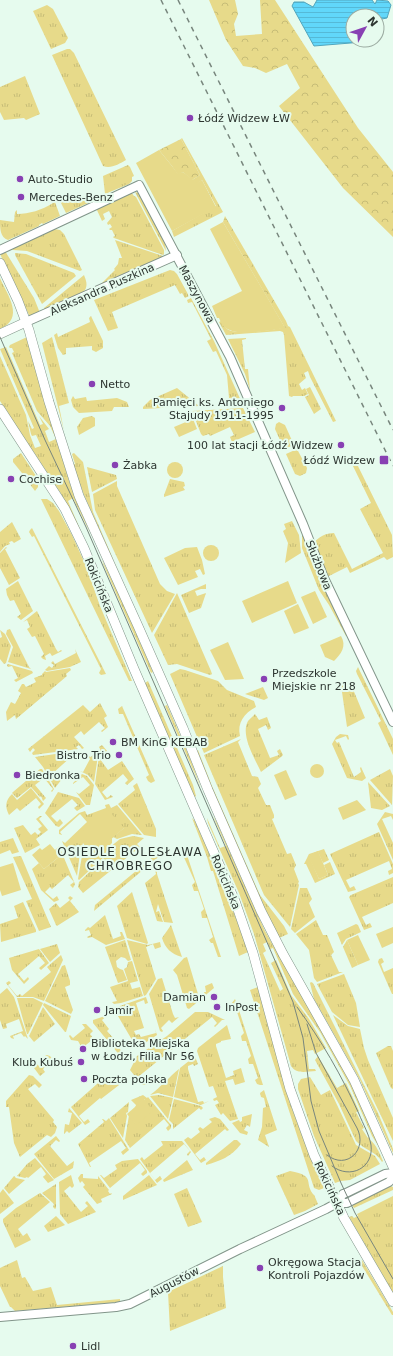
<svg xmlns="http://www.w3.org/2000/svg" width="393" height="1356" font-family="'DejaVu Sans',sans-serif">
<defs>
<pattern id="grass-tufts" width="24" height="20" patternUnits="userSpaceOnUse"><rect width="24" height="20" fill="#e7da8a"/><path d="M3 7l-1-3M5 7V3M7 7l1-3M15 17l-1-3M17 17v-4M19 17l1-3" fill="none" stroke="#c6bc77"/></pattern>
<pattern id="forest-crowns" width="20" height="18" patternUnits="userSpaceOnUse"><rect width="20" height="18" fill="#e7da8a"/><path d="M2 6a3 3 0 1 1 6 0M12 15a3 3 0 1 1 6 0" fill="none" stroke="#c6bc77"/></pattern>
<pattern id="water-rules" width="6" height="5" patternUnits="userSpaceOnUse"><rect width="6" height="5" fill="#61d7fa"/><path d="M0 2.5h6" fill="none" stroke="#55b9d7"/></pattern>
</defs>
<rect width="100%" height="100%" fill="#e6fbee"/>
<!-- grass -->
<g fill="url(#grass-tufts)">
<polygon points="47,5 53,9 68,38 65,43 51,49 33,11"/>
<path d="M67,49h3l4,4 52,107c-7,4 -15,9 -23,6l-51,-111z"/>
<polygon points="25,76 40,114 26,120 24,118 4,120 0,112 0,87"/>
<polygon points="182,138 223,212 174,237 172,231 216,206 202,180 197,184 192,180 200,175 181,139"/>
<polygon points="128,165 130,167 134,176 132,177 132,181 129,184 105,194 103,176"/>
<polygon points="131,192 134,196 136,197 164,250 164,254 163,255 114,238 113,237 115,236 112,230 110,230 109,229 112,227 110,224 108,225 107,223 112,217 109,211 103,214 105,219 102,221 96,208"/>
<polygon points="135,192 139,193 165,243 166,251"/>
<polygon points="85,199 97,199 66,213 60,201"/>
<path d="M52,200l3,2 5,14 -17,8 -1,-1 -3,2v1l-31,14c-8,-3 -8,-11 -8,-20l14,2 1,-10 2,-2v4c12,0 25,-4 36,-11z"/>
<polygon points="54,229 60,230 64,234 82,270 80,271 27,251 13,250 11,248"/>
<polygon points="115,240 163,256 163,257 99,286 115,270 114,269 118,264 119,258 122,258"/>
<polygon points="5,251 34,298 40,313 30,316 29,315 0,254"/>
<polygon points="15,253 26,254 74,273 76,276 42,304 15,255"/>
<polygon points="170,270 174,271 177,274 189,296 185,298 182,293 180,294 175,285 112,312 118,328 108,331 94,300"/>
<path d="M84,275c2,5 4,10 1,15 -3,5 -33,17 -40,21l-1,-3z"/>
<path d="M0,278c8,18 25,40 0,51z"/>
<polygon points="191,298 214,341 242,403 230,404 225,401 225,399 229,398 227,375 216,351 213,352 207,341 211,339 192,302 188,303 187,300"/>
<polygon points="91,316 103,341 103,348 96,352 92,350 92,346 66,348 66,354 63,355 58,348 54,335 57,333 58,337 90,322 89,318"/>
<path d="M221,321c2,3 5,8 8,9 9,5 50,0 59,-4l2,1 46,94 -3,1 -23,-45 -2,-6 -4,2 2,5 -7,6 3,6 3,-2 3,6 -4,2h-11l-1,1 -3,-1 -5,-61 -1,-3 -3,-1 -54,4 -7,-13z"/>
<polygon points="27,337 69,481 90,533 73,498 68,501 83,536 60,492 0,401 0,356 26,415 30,435 35,448 41,446 36,435 32,436 31,434 28,421 32,429 34,428 0,349 6,347 40,425 43,424 39,416 49,429 45,431 49,442 56,439 50,426 37,411 12,353 14,352 12,348 10,348 9,347 10,345"/>
<polygon points="52,337 69,403 59,406 64,431 42,343"/>
<polygon points="246,338 246,339 242,340 245,369 248,369 250,390 245,374 228,339"/>
<polygon points="310,387 321,409 314,414 305,397 309,395 306,389"/>
<polygon points="177,388 199,406 143,409 143,407 150,400"/>
<polygon points="73,396 75,399 86,397 87,401 117,398 127,402 129,407 114,407 112,411 79,413 73,407 71,400"/>
<polygon points="243,408 255,432 232,442 230,437 234,435 230,427 210,436 209,434 203,436 201,434 192,411"/>
<polygon points="92,416 95,418 95,426 79,435 77,427 83,418"/>
<polygon points="279,422 285,425 294,445 284,449 275,429 276,424"/>
<polygon points="297,449 307,468 306,473 300,476 295,474 286,454"/>
<polygon points="21,453 38,479 38,487 35,491 26,479 26,478 13,462 13,459"/>
<polygon points="74,453 83,462 93,512 114,561 130,594 108,549 84,495 73,465 75,464 72,454"/>
<path d="M355,460l37,75 1,22 -6,3 -3,-3 -34,16 -3,-6 -20,10 -13,-34c4,-6 12,-10 20,-10l18,36 31,-16 -23,-44 11,-6 -20,-41z"/>
<polygon points="87,467 116,475 117,479 92,492"/>
<polygon points="170,479 184,482 185,486 183,487 185,490 164,497 164,495"/>
<polygon points="117,481 117,486 160,584 167,591 175,594 152,633 95,510 93,494"/>
<polygon points="41,499 47,499 53,503 59,511 72,535 86,566 100,606 132,681 129,681"/>
<polygon points="292,521 299,535 301,553 285,563 288,543 283,531 286,529 284,524"/>
<polygon points="12,522 21,539 14,543 12,541 9,542 10,544 5,546 0,552 0,532"/>
<polygon points="32,528 106,674 101,675 99,673 101,669 34,536 32,537 29,532 30,530"/>
<polygon points="304,534 348,635 346,636 329,605 319,590 302,548 302,536"/>
<polygon points="6,547 7,548 5,549 20,578 9,585 0,568 0,553"/>
<polygon points="197,547 202,560 205,574 203,575 200,569 195,571 198,577 178,585 164,558 185,548"/>
<polygon points="102,560 121,598 153,672 151,673 104,566"/>
<polygon points="18,581 33,611 21,620 17,617 21,614 14,600 10,601 7,595 6,589"/>
<polygon points="206,584 206,589 201,589 195,591 197,596 206,593 201,608 189,613 181,595"/>
<polygon points="177,593 211,671 212,674 210,675 177,664 168,665 154,635"/>
<polygon points="37,611 56,649 58,652 61,650 62,651 52,656 50,653 45,656 46,660 43,659 41,657 44,654 35,636 32,637 27,629 30,627 27,620 23,622"/>
<polygon points="10,629 29,667 31,669 8,662 13,647 6,634 7,630"/>
<polygon points="0,630 5,634 11,646 6,663 4,664 0,659 0,638 2,637"/>
<polygon points="75,649 81,662 70,667 47,671 45,670 49,666 52,668 54,665 51,663 53,661 55,664 76,653"/>
<polygon points="8,664 32,671 33,673 16,682 14,680 18,678 12,666 8,667 7,665"/>
<polygon points="358,667 393,739 393,755 378,723 381,721 357,674 356,671"/>
<polygon points="70,668 71,670 66,674 67,676 16,719 15,715 7,721 6,712 11,702 15,704 21,693 18,691 22,684 24,684 26,687 36,682 34,678 42,675 42,674 45,671 46,672"/>
<path d="M180,669l5,1 33,11 9,9 27,11 2,6c-12,6 -19,16 -16,29l-36,17 -34,-79z"/>
<polygon points="148,681 193,785 196,796 195,797 194,796 145,683"/>
<polygon points="350,682 365,718 347,727 342,692 339,684 342,683 343,685"/>
<polygon points="263,687 268,698 264,700 245,694"/>
<polygon points="100,703 107,716 104,718 108,727 102,732 101,731 105,728 99,722 84,735 81,731 74,737 84,748 82,749 79,745 76,747 78,749 33,755 32,753 35,750 33,748 30,752 28,749 83,705 90,712"/>
<polygon points="167,705 190,758 201,788 165,706"/>
<polygon points="122,706 155,781 151,783 148,781 146,777 149,775 123,714 119,714 118,709"/>
<path d="M255,714l4,6 8,-3 4,11 -3,2 -2,-5 -8,4 12,29 9,-3 -2,-4 3,-2 3,6 -2,2 -20,15c-6,-13 -21,-37 -13,-51 2,-2 5,-5 7,-7z"/>
<polygon points="340,734 348,735 349,739 348,740 346,736 335,740 337,743 339,742 354,777 361,772 360,768 361,767 366,778 362,781 347,778 332,744 336,737"/>
<polygon points="241,739 238,742 252,776 258,777 261,784 258,788 266,805 270,805 274,815 274,818 272,819 287,854 291,853 296,865 294,869 299,882 298,883 299,885 290,927 264,895 204,755"/>
<polygon points="102,745 108,752 100,759 108,770 122,761 134,779 127,785 125,783 128,780 123,774 102,792 107,798 111,795 113,797 105,800 95,784 100,749 99,747"/>
<polygon points="98,749 99,749 94,782 88,775 80,771 83,772 90,759 88,756 91,757"/>
<path d="M198,750l14,36 48,109 24,31 4,8 -9,4c-30,-61 -57,-124 -82,-187z"/>
<polygon points="69,752 72,756 52,774 57,780 61,777 62,779 55,788 43,767 35,757"/>
<polygon points="40,769 42,769 54,789 52,792 51,791 53,789 44,778 35,785 46,798 43,801 41,796 40,797 31,787 17,798 12,793 13,792"/>
<polygon points="390,769 393,776 392,805 370,780"/>
<polygon points="82,774 87,776 94,785 90,805 86,805 76,792 79,794 90,785 83,777 73,784 73,783"/>
<polygon points="368,782 390,806 382,810 371,808"/>
<polygon points="137,783 156,829 156,837 144,835 118,804 135,790 133,786"/>
<path d="M31,788l13,16 -5,5 -1,-2 3,-3 -5,-6 -16,13 -3,-3 -8,7c-4,-8 -4,-14 3,-21l5,6z"/>
<polygon points="58,792 79,798 85,806 77,811 74,808 78,805 72,799 51,816 57,822 60,819 63,823 59,827 56,826 45,813"/>
<polygon points="109,804 111,808 117,805 142,835 132,834 117,839 113,837 124,828 83,843 80,853 77,876 62,841 65,843 87,822 80,814 60,832 62,835 59,834 59,830 79,813 85,811 87,815 106,808 105,805"/>
<polygon points="385,812 393,814 393,820 391,816 382,819 393,843 393,860 377,824"/>
<polygon points="40,816 42,816 39,819 48,830 36,839 40,845 25,853 14,828 23,825 31,835 35,832 38,835 41,832 38,829 42,826 36,819"/>
<path d="M213,816l4,7 48,108 85,151 29,65 -7,-11 -22,-50 -30,-54 -27,-38 -20,-46 -3,1 -3,-7 -4,2 3,7 -3,2 17,38 3,-2 -12,-26 5,-3 15,35 18,24 17,29 -11,6 -2,-4 -6,1 2,18h6l1,2c-9,0 -19,4 -25,-5l-37,-132 -15,-41 -31,-70 -1,-5 13,30 6,-2z"/>
<path d="M192,818l3,3c19,43 38,86 53,131l-9,4 -26,-85h-2l-4,-14z"/>
<polygon points="379,832 393,864 393,873 389,875 388,871 392,869 389,861 346,880 350,888 354,886 356,890 348,892 330,854"/>
<polygon points="133,836 144,838 137,844 140,847 83,893 78,887 79,882 104,858 110,847 120,839"/>
<polygon points="13,838 19,852 12,854 10,850 0,854 0,842"/>
<polygon points="112,838 112,843 109,846 103,858 79,880 78,879 84,844 93,854"/>
<polygon points="59,846 75,884 73,888 70,885 74,882 68,875 52,889 50,887 45,892 53,899 57,896 59,900 54,902 41,890 32,869 39,863 44,869 60,856 55,850"/>
<polygon points="184,846 221,957 218,957 213,943 211,943 209,940 213,937 207,918 202,918 201,912 204,909 198,891 194,891 192,885 195,882 182,853 179,853 180,850"/>
<polygon points="324,849 329,860 323,863 318,852 309,856 319,879 328,875 324,865 330,862 335,874 315,883 306,864 304,864 309,854"/>
<polygon points="160,851 162,854 94,911 95,905"/>
<polygon points="21,856 51,927 39,931 26,901 32,899 13,857"/>
<polygon points="159,867 161,870 157,871 157,874 173,923 164,922 158,904 156,912 159,911 163,922 157,921 145,883 156,874 155,870"/>
<polygon points="393,877 393,903 362,917 366,925 370,923 372,927 364,930 349,897 351,895"/>
<polygon points="300,888 307,888 312,899 309,903 315,917 295,933 291,929"/>
<polygon points="132,892 148,943 147,944 127,938 117,906"/>
<polygon points="70,896 73,898 70,901 79,912 57,926 56,925 49,909 56,903 60,908 70,900 68,898"/>
<polygon points="23,902 36,930 36,932 1,942 0,924 18,918 14,906"/>
<polygon points="105,915 113,939 121,936 120,932 122,932 125,939 106,945 92,937 88,938 87,937 91,935 89,930 85,931 85,930 88,927 90,928"/>
<polygon points="316,920 323,935 327,935 334,952 331,955 339,972 343,972 317,982 314,978 309,950 296,934"/>
<polygon points="356,924 358,925 361,932 346,939 342,945 337,933"/>
<path d="M171,925l11,32c-11,-3 -17,-9 -20,-19z"/>
<polygon points="125,940 131,960 128,961 125,958 121,957 116,961 117,967 120,969 123,970 127,980 118,983 105,947"/>
<polygon points="127,940 148,945 160,942 161,947 155,949 153,944 146,947 156,979 146,995 144,996"/>
<polygon points="347,940 358,965 352,968 343,947"/>
<polygon points="57,944 60,953 50,962 40,949"/>
<polygon points="39,949 49,963 41,970 39,968 45,963 39,956 18,974 24,981 28,977 29,979 24,984 12,970 9,958"/>
<polygon points="61,955 63,960 44,1001 33,997 17,997 6,983 9,981 11,983 8,985 17,996 20,994 22,996 51,972 47,967"/>
<polygon points="187,957 198,994 200,994 201,997 205,996 204,992 206,992 205,986 212,983 214,988 189,1009 187,1008 177,975 173,970 184,958"/>
<polygon points="382,958 384,962 381,964 384,972 393,968 393,994 392,994 378,962 379,959"/>
<polygon points="132,961 138,981 130,983 132,989 140,987 143,996 121,1003 114,1004 112,1002 117,1001 110,987 128,981 124,969 127,967 128,962"/>
<polygon points="65,965 70,981 70,985 65,987 73,1010 71,1014 45,1001 62,966"/>
<polygon points="344,974 356,1003 360,1027 348,1025 332,1012 317,984"/>
<polygon points="162,978 173,1014 175,1018 179,1017 172,1023 169,1020 161,1028 163,1031 162,1032 160,1031 149,994 158,979"/>
<polygon points="311,982 313,983 378,1113 393,1149 393,1153 360,1080 314,999 310,983"/>
<polygon points="258,987 290,1103 306,1146 323,1184 324,1188 319,1190 314,1188 250,990"/>
<polygon points="7,988 14,997 28,1039 25,1036 24,1037 21,1033 13,1036 14,1039 11,1038 10,1036 23,1031 19,1019 6,1024 7,1028 3,1029 0,1020 0,994"/>
<polygon points="146,997 148,1003 145,1004 144,1000 136,1003 144,1028 134,1031 136,1035 139,1034 141,1037 156,1033 155,1029 157,1035 139,1047 135,1045 115,1011 117,1007"/>
<polygon points="17,998 33,998 43,1003 28,1034 27,1034"/>
<polygon points="235,999 238,1007 263,1085 260,1085 257,1084 255,1080 258,1078 253,1064 249,1064 248,1059 251,1056 246,1041 242,1041 241,1036 244,1033 236,1009 233,1012 231,1004"/>
<polygon points="44,1003 71,1016 66,1032 65,1032 43,1005"/>
<polygon points="43,1007 55,1024 34,1042 29,1036"/>
<polygon points="195,1012 208,1012 225,1020 222,1020 215,1027 214,1026 217,1023 212,1017 138,1077 143,1084 147,1081 149,1083 146,1085 142,1085 130,1070 137,1056 167,1036"/>
<polygon points="108,1015 102,1020 109,1029 107,1031 114,1039 113,1041 125,1055 121,1057 93,1023 93,1020"/>
<polygon points="333,1015 348,1026 360,1029 364,1048 368,1060 393,1118 393,1141"/>
<polygon points="82,1024 86,1024 93,1031 90,1034 96,1042 94,1044 91,1041 82,1048 78,1041 71,1040 69,1036 70,1035 73,1038 85,1028"/>
<polygon points="227,1025 231,1039 221,1041 221,1042 216,1044 216,1046 226,1078 234,1075 233,1071 241,1068 245,1082 235,1085 233,1079 225,1081 238,1119 230,1121 223,1113 221,1115 215,1105 219,1103 217,1100 214,1101 213,1099 217,1097 213,1086 209,1087 197,1051 198,1048"/>
<polygon points="388,1046 391,1046 393,1051 393,1089 391,1088 376,1053"/>
<polygon points="192,1054 194,1054 198,1064 194,1066 193,1064 188,1066 188,1069 198,1102 203,1101 204,1103 209,1101 201,1105 174,1097 180,1068 194,1057"/>
<polygon points="47,1055 50,1056 55,1063 51,1067 49,1064 43,1069 45,1072 40,1076 34,1068 36,1063 39,1066 47,1059 45,1056"/>
<path d="M318,1056l19,32 9,-5 13,28 -3,1 8,16 -2,1 6,9 1,-1 1,3c6,4 10,14 13,21l-1,1c-6,-11 -18,-12 -26,-21l-17,-37 -24,-44z"/>
<path d="M179,1069l-6,28 -15,-4 -8,2c11,-8 19,-18 29,-26z"/>
<polygon points="29,1075 33,1076 42,1085 39,1088 35,1084 28,1089 54,1120 53,1122 57,1127 55,1133 51,1137 47,1135 20,1157 14,1143 9,1107 6,1107 6,1101"/>
<polygon points="106,1076 120,1079 123,1082 101,1099 100,1098 79,1116 84,1122 88,1119 90,1122 85,1125 71,1107"/>
<polygon points="310,1077 321,1095 330,1090 356,1145 375,1156 380,1164 350,1180 341,1181 335,1183 314,1136 298,1089 298,1084 301,1079"/>
<polygon points="264,1090 277,1130 265,1135 269,1147 258,1140 262,1127 263,1108 266,1107 264,1098 261,1097 260,1093"/>
<polygon points="143,1095 147,1098 148,1097 171,1125 171,1128 168,1131 166,1128 169,1125 164,1119 130,1148 125,1140 129,1115 136,1124 145,1099 135,1108 136,1105 131,1100"/>
<polygon points="159,1095 173,1098 168,1119 150,1096"/>
<polygon points="174,1099 201,1106 203,1108 201,1110 199,1108 173,1129 173,1124 169,1120"/>
<polygon points="129,1102 128,1112 126,1113 127,1116 123,1138 110,1118"/>
<polygon points="69,1108 82,1123 69,1133 67,1131 64,1134 64,1132 65,1124 69,1125 72,1113 68,1112"/>
<polygon points="252,1114 250,1127 247,1125 244,1130 248,1132 247,1135 240,1133 232,1123 239,1120 240,1122 242,1121 242,1117"/>
<polygon points="215,1117 220,1119 229,1130 227,1131 225,1129 195,1154 200,1160 204,1157 206,1160 201,1163 184,1140 188,1137 191,1139 200,1132 198,1129 200,1127 203,1129 212,1122 209,1119"/>
<polygon points="109,1118 129,1150 123,1155 121,1152 126,1148 121,1141 89,1163 91,1167 90,1167 78,1144 104,1122 102,1119 103,1119 106,1121"/>
<polygon points="56,1136 60,1141 59,1142 56,1140 50,1146 67,1166 74,1161 73,1168 54,1179 34,1154"/>
<path d="M234,1140h3l4,4c-10,13 -21,17 -35,21v-2z"/>
<polygon points="161,1141 182,1141 191,1152 188,1156 187,1154 190,1151 184,1144 150,1173 155,1180 160,1176 162,1179 157,1183 140,1159 142,1157 144,1160 163,1145"/>
<polygon points="35,1158 54,1180 48,1183 43,1177 46,1174 41,1167 28,1178 27,1177 25,1178 17,1176 27,1164"/>
<polygon points="138,1159 147,1171 147,1173 143,1176 141,1174 145,1170 140,1163 110,1188 100,1175 101,1175 104,1178 117,1169 115,1165 122,1161"/>
<polygon points="187,1160 193,1170 164,1182 163,1180"/>
<path d="M290,1171c28,5 12,12 25,25v1l3,7 -13,7 -11,4 -18,-39z"/>
<polygon points="81,1174 83,1174 83,1178 98,1179 98,1176 109,1190 108,1191 110,1194 111,1193 112,1194 101,1199 102,1202 97,1204 83,1187 85,1185 82,1181 80,1183 78,1178"/>
<polygon points="71,1175 74,1186 72,1188 70,1186 64,1191 81,1212 88,1206 85,1203 87,1201 96,1212 68,1224 60,1214 59,1182"/>
<polygon points="149,1175 157,1185 123,1200 123,1196"/>
<polygon points="14,1176 16,1178 25,1180 9,1194 4,1188"/>
<polygon points="56,1184 56,1208 55,1209 53,1207 54,1204 42,1193"/>
<polygon points="390,1186 393,1187 393,1190 354,1208 352,1205"/>
<polygon points="187,1188 202,1222 188,1227 174,1194"/>
<polygon points="3,1189 14,1203 0,1214 0,1193"/>
<polygon points="40,1193 50,1202 18,1229 23,1236 27,1233 31,1240 15,1248 3,1222 3,1219 16,1208"/>
<polygon points="393,1196 393,1293 349,1217 352,1216 354,1218 358,1216 357,1214"/>
<polygon points="56,1216 65,1225 48,1232 44,1226"/>
<polygon points="17,1260 22,1278 25,1277 33,1291 51,1287 57,1305 120,1299 120,1302 15,1311 11,1307 10,1307 0,1286 0,1268"/>
<polygon points="362,1260 393,1312 393,1315 392,1315 359,1261"/>
<polygon points="223,1266 223,1277 226,1308 170,1331 168,1292"/>
</g>
<!-- forest -->
<g fill="url(#forest-crowns)">
<polygon points="209,0 235,0 238,14 234,24 236,36 262,34 260,0 275,0 358,128 393,172 393,237 343,188 279,106 300,88 287,64 266,73 255,68 243,66 226,40"/>
<polygon points="181,139 200,175 192,180 183,172 178,175 172,166 159,150"/>
<polygon points="225,216 286,321 288,326 285,328 223,222"/>
</g>
<!-- green -->
<g fill="#e7da8a">
<polygon points="159,150 172,166 178,174 183,172 197,183 202,180 216,207 172,231 136,163"/>
<path d="M223,222l61,104 1,2c-15,2 -47,9 -59,0 -5,-3 -5,-6 -7,-10h-2l-5,-12 30,-15 -32,-62z"/>
<polygon points="193,419 197,429 179,437 174,427"/>
<circle cx="175" cy="470" r="8"/>
<circle cx="211" cy="553" r="8"/>
<polygon points="288,581 297,603 252,623 242,601"/>
<polygon points="315,591 327,617 313,624 301,597"/>
<polygon points="298,604 309,628 294,634 284,611"/>
<path d="M341,636c6,10 0,18 -7,25l-9,-4 -5,-12z"/>
<polygon points="228,642 244,679 225,680 210,650"/>
<circle cx="317" cy="771" r="7"/>
<polygon points="286,770 297,795 285,800 274,775"/>
<polygon points="357,800 366,810 343,820 338,808"/>
<polygon points="108,810 124,828 93,855 77,836"/>
<polygon points="50,844 60,856 44,869 32,855 40,848 42,850"/>
<polygon points="318,851 328,875 319,879 308,856"/>
<polygon points="13,863 21,890 2,896 0,890 0,867"/>
<polygon points="393,927 393,943 382,948 376,934"/>
<polygon points="358,935 370,960 358,965 347,940"/>
<polygon points="144,1099 153,1111 136,1125 127,1114"/>
</g>
<!-- water -->
<polygon fill="url(#water-rules)" stroke="#51a6bd" points="317,0 372,0 375,4 377,0 388,1 391,5 387,18 377,20 377,16 353,16 353,40 377,40 375,41 314,46 292,6 294,2 304,2 313,7"/>
<g fill="none" stroke-linecap="round" stroke-linejoin="round">
<!-- tertiary casing -->
<g stroke="#82958a" stroke-width="10">
<g id="tertiary">
<polyline points="0,250 139,185 230,357 303,524 324,578 393,722"/>
<polyline points="26,322 177,255"/>
<polyline points="337,1203 347,1203 389,1182 393,1177"/>
<polyline points="0,1317 116,1307 130,1304 240,1249 326,1209 337,1203 343,1194 346,1193 385,1174 393,1173"/>
</g>
</g>
<!-- secondary casing -->
<g stroke="#82958a" stroke-width="10">
<g id="secondary">
<polyline points="0,263 18,301 29,330 49,402 79,496 138,626 183,728 208,790 261,911 283,954 354,1080 393,1167"/>
<polyline points="0,334 26,322"/>
<polyline points="0,409 56,495 65,509 84,548 134,669 235,901 253,953 290,1089 314,1155 344,1218 393,1302"/>
</g>
</g>
<!-- tertiary -->
<use href="#tertiary" stroke="#fff" stroke-width="8"/>
<!-- secondary -->
<use href="#secondary" stroke="#fff" stroke-width="9"/>
<!-- tram -->
<g stroke="#78867d" stroke-width="1">
<polyline points="0,337 45,440 86,527 293,1002 303,1038 311,1101 319,1131 341,1183 355,1213 393,1279"/>
<path d="M297,1007c24,33 45,69 62,107 4,10 10,20 12,31 3,23 -21,35 -39,21"/>
<path d="M307,1024l9,29 41,75c11,21 -10,43 -30,27"/>
</g>
<!-- rail -->
<g stroke="#78867d" stroke-width="1.5" stroke-dasharray="5 5" stroke-linecap="butt">
<polyline points="161,0 393,466"/>
<polyline points="178,0 393,430"/>
</g>
</g>
<!-- markers -->
<g fill="#8840b3" stroke="#e6fbee" stroke-width="1.5">
<circle cx="190" cy="118" r="4"/>
<circle cx="20" cy="179" r="4"/>
<circle cx="21" cy="197" r="4"/>
<circle cx="92" cy="384" r="4"/>
<circle cx="282" cy="408" r="4"/>
<circle cx="341" cy="445" r="4"/>
<rect x="379" y="455" width="10" height="10" rx="2"/>
<circle cx="115" cy="465" r="4"/>
<circle cx="11" cy="479" r="4"/>
<circle cx="264" cy="679" r="4"/>
<circle cx="113" cy="742" r="4"/>
<circle cx="119" cy="755" r="4"/>
<circle cx="17" cy="775" r="4"/>
<circle cx="214" cy="997" r="4"/>
<circle cx="217" cy="1007" r="4"/>
<circle cx="97" cy="1010" r="4"/>
<circle cx="83" cy="1049" r="4"/>
<circle cx="81" cy="1062" r="4"/>
<circle cx="84" cy="1079" r="4"/>
<circle cx="260" cy="1268" r="4"/>
<circle cx="73" cy="1346" r="4"/>
</g>
<g text-anchor="middle" stroke-width="4" stroke-linejoin="round" paint-order="stroke">
<!-- poi labels -->
<g font-size="11" fill="#2d3530" stroke="#e6fbee" text-anchor="start">
<text x="198" y="122">Łódź Widzew ŁW</text>
<text x="28" y="183">Auto-Studio</text>
<text x="29" y="201">Mercedes-Benz</text>
<text x="100" y="388">Netto</text>
<text x="274" y="406" text-anchor="end">Pamięci ks. Antoniego<tspan x="274" dy="13">Stajudy 1911-1995</tspan></text>
<text x="333" y="449" text-anchor="end">100 lat stacji Łódź Widzew</text>
<text x="375" y="464" text-anchor="end">Łódź Widzew</text>
<text x="123" y="469">Żabka</text>
<text x="19" y="483">Cochise</text>
<text x="272" y="677">Przedszkole<tspan x="272" dy="13">Miejskie nr 218</tspan></text>
<text x="121" y="746">BM KinG KEBAB</text>
<text x="111" y="759" text-anchor="end">Bistro Trio</text>
<text x="25" y="779">Biedronka</text>
<text x="206" y="1001" text-anchor="end">Damian</text>
<text x="225" y="1011">InPost</text>
<text x="105" y="1014">Jamir</text>
<text x="91" y="1047">Biblioteka Miejska<tspan x="91" dy="13">w Łodzi, Filia Nr 56</tspan></text>
<text x="73" y="1066" text-anchor="end">Klub Kubuś</text>
<text x="92" y="1083">Poczta polska</text>
<text x="268" y="1266">Okręgowa Stacja<tspan x="268" dy="13">Kontroli Pojazdów</tspan></text>
<text x="81" y="1350">Lidl</text>
</g>
<!-- street labels -->
<g font-size="11" fill="#2d3530" stroke="#e6fbee">
<text transform="translate(102 289) rotate(-24)" y="4">Aleksandra Puszkina</text>
<text transform="translate(197 294) rotate(62)" y="4">Maszynowa</text>
<text transform="translate(319 565) rotate(68)" y="4">Służbowa</text>
<text transform="translate(99 585) rotate(68)" y="4">Rokicińska</text>
<text transform="translate(226 882) rotate(67)" y="4">Rokicińska</text>
<text transform="translate(330 1188) rotate(65)" y="4">Rokicińska</text>
<text transform="translate(174 1282) rotate(-27)" y="4">Augustów</text>
</g>
<!-- neighbourhood labels -->
<g font-size="12" letter-spacing="1" fill="#2d3530" stroke="#e6fbee">
<text x="130" y="856">OSIEDLE BOLESŁAWA<tspan x="130" dy="14">CHROBREGO</tspan></text>
</g>
</g>
<!-- north arrow -->
<g transform="translate(365 28) rotate(50)"><circle r="19" fill="#e6fbee" stroke="#9caca2"/>
<path d="M0-3L7 15L0 10L-7 15Z" fill="#8840b3"/>
<text y="-6" font-size="11" font-weight="bold" text-anchor="middle" fill="#2d3530">N</text>
</g>
</svg>
